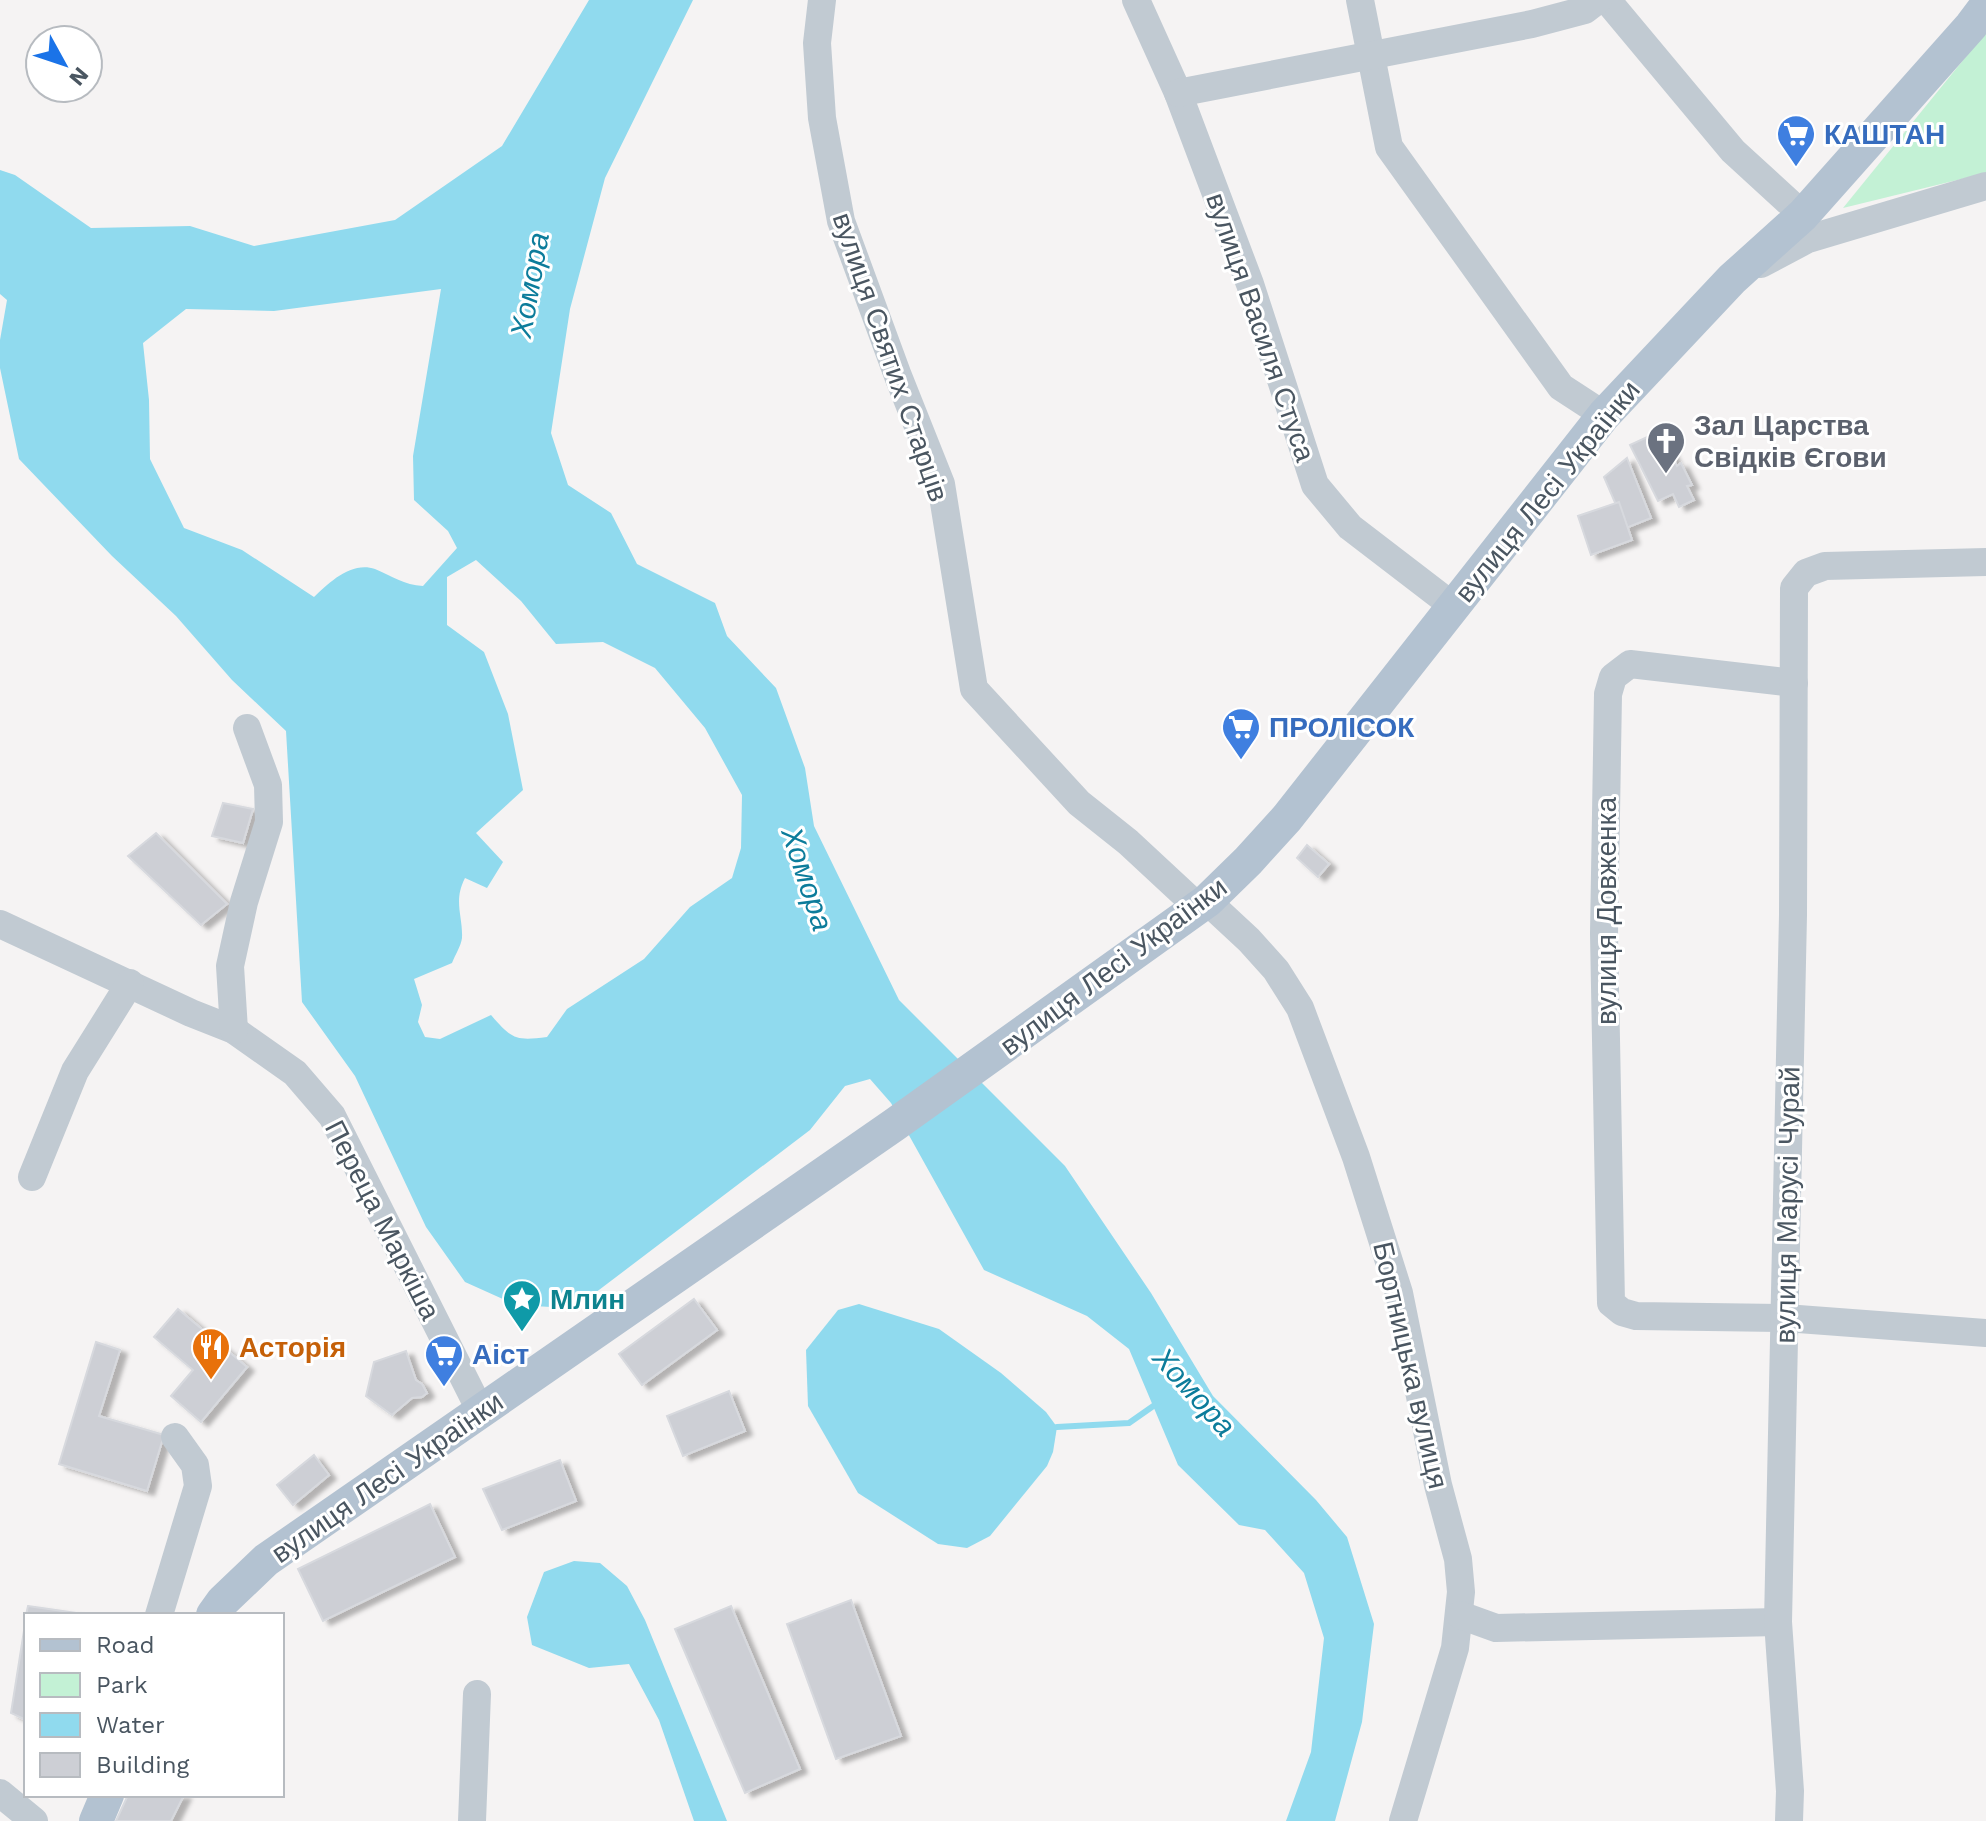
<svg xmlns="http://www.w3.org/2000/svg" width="1986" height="1821" font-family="'Work Sans',sans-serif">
<defs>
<filter id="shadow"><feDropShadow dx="7" dy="4" stdDeviation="2" flood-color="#0004"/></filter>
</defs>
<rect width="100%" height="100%" fill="#f5f3f3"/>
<!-- green -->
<polygon fill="#c3f1d5" points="1986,32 1986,173 1843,208"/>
<!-- water -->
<g fill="#90daee" fill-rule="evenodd">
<path d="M589,0h104l-88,178 -35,131 -19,124 17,52 43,28 26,51 78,39 12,33 49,52 29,80 9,58 85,174 166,166 86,127 62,103 103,104 31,37 27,87 -12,98 -27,99h-49l25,-69 13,-114 -20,-65 -39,-43 -26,-5 -61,-60 -49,-116 -42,-33 -103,-46 -93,-167 -21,-24 -25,7 -35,44 -215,163 -44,14 -35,-2 -51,-23 -39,-55 -71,-151 -53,-74 -16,-271 -54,-51 -56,-64 -64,-60 -93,-97 -19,-91v-28l7,-40 -7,-6v-124l15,5 76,53 99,-2 64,20 141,-26 107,-74zM441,289l-28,167 1,44 34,31 9,17 -34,38c-19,-1 -31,-10 -48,-17 -24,-8 -46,14 -61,28l-72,-47 -58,-22 -34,-69 -1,-59 -6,-57 43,-34 88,2zM476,560l45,41 35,43 47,-2 52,26 50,60 37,67 -1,53 -9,30 -42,29 -46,52 -77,50 -20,28c-32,4 -35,2 -56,-22l-51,24 -15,-2 -7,-15 4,-17 -8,-26 38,-16c3,-8 9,-17 10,-25 1,-22 -9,-37 3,-60l22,10 16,-26 -27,-29 47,-43 -15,-76 -24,-62 -37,-27v-48z"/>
<polygon points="859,1304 939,1329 1001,1373 1046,1412 1057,1427 1053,1452 1047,1466 990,1536 967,1548 938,1544 858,1493 808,1406 806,1350 838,1310"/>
<polygon points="574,1561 600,1563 627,1586 645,1620 727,1821 694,1821 659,1720 629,1664 589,1668 532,1645 527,1617 544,1572"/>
</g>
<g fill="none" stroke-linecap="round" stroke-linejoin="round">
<!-- stream -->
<polyline stroke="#90daee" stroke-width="6" points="1057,1427 1129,1423 1159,1402"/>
</g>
<!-- building -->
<g fill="#cdcfd5" stroke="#d7d9de" stroke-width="2" filter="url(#shadow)">
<polygon points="1660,431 1677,466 1681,463 1692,485 1687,486 1694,500 1679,507 1673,494 1658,501 1630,445"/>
<polygon points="1627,458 1651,518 1626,528 1604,477"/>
<polygon points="1619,502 1632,540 1591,555 1578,516"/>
<polygon points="223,803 253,809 243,843 212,836"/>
<polygon points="156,833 227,904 201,925 128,856"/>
<polygon points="1307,845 1329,864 1318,877 1297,858"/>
<polygon points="694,1299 717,1330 642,1385 619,1354"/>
<polygon points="178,1309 247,1367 201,1422 171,1396 193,1370 154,1337"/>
<polygon points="96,1342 120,1350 99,1416 164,1435 147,1491 59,1464"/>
<polygon points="406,1351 416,1380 422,1384 427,1393 422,1397 412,1398 392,1415 366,1396 374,1362"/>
<polygon points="729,1391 745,1431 683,1456 667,1416"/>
<polygon points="314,1455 329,1475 293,1505 277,1485"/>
<polygon points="560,1460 576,1501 502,1530 483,1489"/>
<polygon points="430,1504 455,1557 323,1621 298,1569"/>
<polygon points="851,1600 901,1736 836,1759 787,1624"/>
<polygon points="28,1606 76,1613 77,1615 26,1615"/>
<polygon points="731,1606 800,1769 745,1793 675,1629"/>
<polygon points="26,1618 26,1720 11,1713"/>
<polygon points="128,1795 184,1795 171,1821 116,1821"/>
</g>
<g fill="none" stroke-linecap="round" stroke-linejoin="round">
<!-- minor -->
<g stroke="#c1cad2" stroke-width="28">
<polyline points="822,0 817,43 822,118 841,221 898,376 941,484 974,689 1079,803 1128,842 1198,907"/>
<polyline points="1136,0 1178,93 1250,284 1315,485 1350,527 1453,606"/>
<polyline points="1360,0 1389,147 1561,387 1604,415"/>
<polyline points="1607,0 1733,151 1803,215"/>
<polyline points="1178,93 1532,24 1585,10 1598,0"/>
<polyline points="1761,264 1808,239 1986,186"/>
<polyline points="1794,683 1630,664 1613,677 1608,694 1604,934 1611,1303 1622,1312 1636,1316 1785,1318 1986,1333"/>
<polyline points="1207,901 1249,940 1276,970 1300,1008 1356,1157 1399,1293 1438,1485 1458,1559 1461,1592 1455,1648 1403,1821"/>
<polyline points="0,924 191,1013 234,1030 295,1073 332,1116 481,1412"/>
<polyline points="234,1030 230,966 244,902 269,822 268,785 247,728"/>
<polyline points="32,1177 75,1071 130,983"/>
<polyline points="159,1615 198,1486 195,1465 175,1437"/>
<polyline points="1460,1615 1496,1628 1778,1622"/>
<polyline points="0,1793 34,1821"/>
<polyline points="472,1821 477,1694"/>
<polyline points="1789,1821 1790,1791 1778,1622 1793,915 1794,588 1806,573 1825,566 1986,562"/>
</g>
<!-- major -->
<g stroke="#b3c2d1" stroke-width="34">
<polyline points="213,1615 223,1601 266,1560 894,1125 1207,901 1248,861 1287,818 1604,415 1732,279 1803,215 1971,26 1986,6"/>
<polyline points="96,1821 107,1795"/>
</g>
</g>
<!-- icons -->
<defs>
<g id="supermarket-pin" transform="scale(2)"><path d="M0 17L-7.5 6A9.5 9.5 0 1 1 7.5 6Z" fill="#3f7fe0" stroke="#fff"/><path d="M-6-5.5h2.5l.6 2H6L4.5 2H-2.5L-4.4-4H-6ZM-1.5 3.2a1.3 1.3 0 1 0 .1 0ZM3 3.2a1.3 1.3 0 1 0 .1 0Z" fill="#fff"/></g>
<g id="church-pin" transform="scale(2)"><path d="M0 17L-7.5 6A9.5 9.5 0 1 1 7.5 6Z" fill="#6b7280" stroke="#fff"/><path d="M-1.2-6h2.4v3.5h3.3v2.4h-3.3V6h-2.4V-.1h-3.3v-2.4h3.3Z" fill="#fff"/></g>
<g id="sight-pin" transform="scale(2)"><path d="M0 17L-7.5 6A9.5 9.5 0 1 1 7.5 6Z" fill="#0f9aa8" stroke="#fff"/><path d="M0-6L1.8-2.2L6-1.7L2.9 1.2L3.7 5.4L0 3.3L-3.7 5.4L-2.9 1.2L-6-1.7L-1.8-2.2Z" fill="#fff"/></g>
<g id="restaurant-pin" transform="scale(2)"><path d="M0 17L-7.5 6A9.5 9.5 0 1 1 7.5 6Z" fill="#e8710a" stroke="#fff"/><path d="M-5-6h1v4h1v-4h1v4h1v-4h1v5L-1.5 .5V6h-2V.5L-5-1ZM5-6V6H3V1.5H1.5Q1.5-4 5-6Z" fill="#fff"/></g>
</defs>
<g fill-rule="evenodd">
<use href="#supermarket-pin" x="1796" y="134"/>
<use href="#church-pin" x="1666" y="441"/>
<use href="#supermarket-pin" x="1241" y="727"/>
<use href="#sight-pin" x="522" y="1299"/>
<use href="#restaurant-pin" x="211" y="1347"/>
<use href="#supermarket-pin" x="444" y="1354"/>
</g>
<g text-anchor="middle" stroke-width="6" stroke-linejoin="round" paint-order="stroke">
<!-- shop labels -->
<g font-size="28" font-weight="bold" fill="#366cbe" stroke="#fff" text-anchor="start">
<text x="1824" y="144">КАШТАН</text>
<text x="1269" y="737">ПРОЛІСОК</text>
<text x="472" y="1364">Аіст</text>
</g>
<!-- street labels -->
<g font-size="28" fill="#4a5661" stroke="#fff">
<text transform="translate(1261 327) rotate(71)" y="10">вулиця Василя Стуса</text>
<text transform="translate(891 357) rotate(71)" y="10">вулиця Святих Старців</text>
<text transform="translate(1547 491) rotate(-51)" y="10">вулиця Лесі Українки</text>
<text transform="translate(1606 911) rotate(-90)" y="10">вулиця Довженка</text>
<text transform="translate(1113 966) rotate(-37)" y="10">вулиця Лесі Українки</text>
<text transform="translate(1787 1205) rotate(-89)" y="10">вулиця Марусі Чурай</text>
<text transform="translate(383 1220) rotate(63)" y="10">Переца Маркіша</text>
<text transform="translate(1411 1365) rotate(77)" y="10">Бортницька вулиця</text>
<text transform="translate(387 1477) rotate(-35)" y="10">вулиця Лесі Українки</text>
</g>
<!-- worship labels -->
<g font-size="28" font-weight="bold" fill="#5b616d" stroke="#fff" text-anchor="start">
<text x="1694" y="435">Зал Царства<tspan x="1694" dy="32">Свідків Єгови</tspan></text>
</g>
<!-- culture labels -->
<g font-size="28" font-weight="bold" fill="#0d838f" stroke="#fff" text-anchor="start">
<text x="550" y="1309">Млин</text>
</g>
<!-- food labels -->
<g font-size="28" font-weight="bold" fill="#c56008" stroke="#fff" text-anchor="start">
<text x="239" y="1357">Асторія</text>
</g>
<!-- water labels -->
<g font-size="30" font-style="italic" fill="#0c7c9b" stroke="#fff">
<text transform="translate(530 285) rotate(-80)" y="10">Хомора</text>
<text transform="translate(807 879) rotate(72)" y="10">Хомора</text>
<text transform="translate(1194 1392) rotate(48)" y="10">Хомора</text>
</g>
</g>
<!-- legend -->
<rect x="24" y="1613" width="260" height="184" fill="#ffffff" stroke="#b7bbc0" stroke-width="2"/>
<rect x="40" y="1639" width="40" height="12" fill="#b3c2d1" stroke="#b7bbc0" stroke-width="2"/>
<text x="96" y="1653" font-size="24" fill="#4a5661">Road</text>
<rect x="40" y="1673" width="40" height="24" fill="#c3f1d5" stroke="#b7bbc0" stroke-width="2"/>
<text x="96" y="1693" font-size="24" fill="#4a5661">Park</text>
<rect x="40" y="1713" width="40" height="24" fill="#90daee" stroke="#b7bbc0" stroke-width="2"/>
<text x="96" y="1733" font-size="24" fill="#4a5661">Water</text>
<rect x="40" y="1753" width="40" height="24" fill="#cdcfd5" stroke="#b7bbc0" stroke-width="2"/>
<text x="96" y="1773" font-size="24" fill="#4a5661">Building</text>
<!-- north arrow -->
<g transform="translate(64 64) rotate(130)"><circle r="38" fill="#ffffff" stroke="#b7bbc0" stroke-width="2"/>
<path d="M0-6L14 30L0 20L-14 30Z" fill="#1a73e8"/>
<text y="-12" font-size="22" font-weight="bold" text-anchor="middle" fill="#4a5661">N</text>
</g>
</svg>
